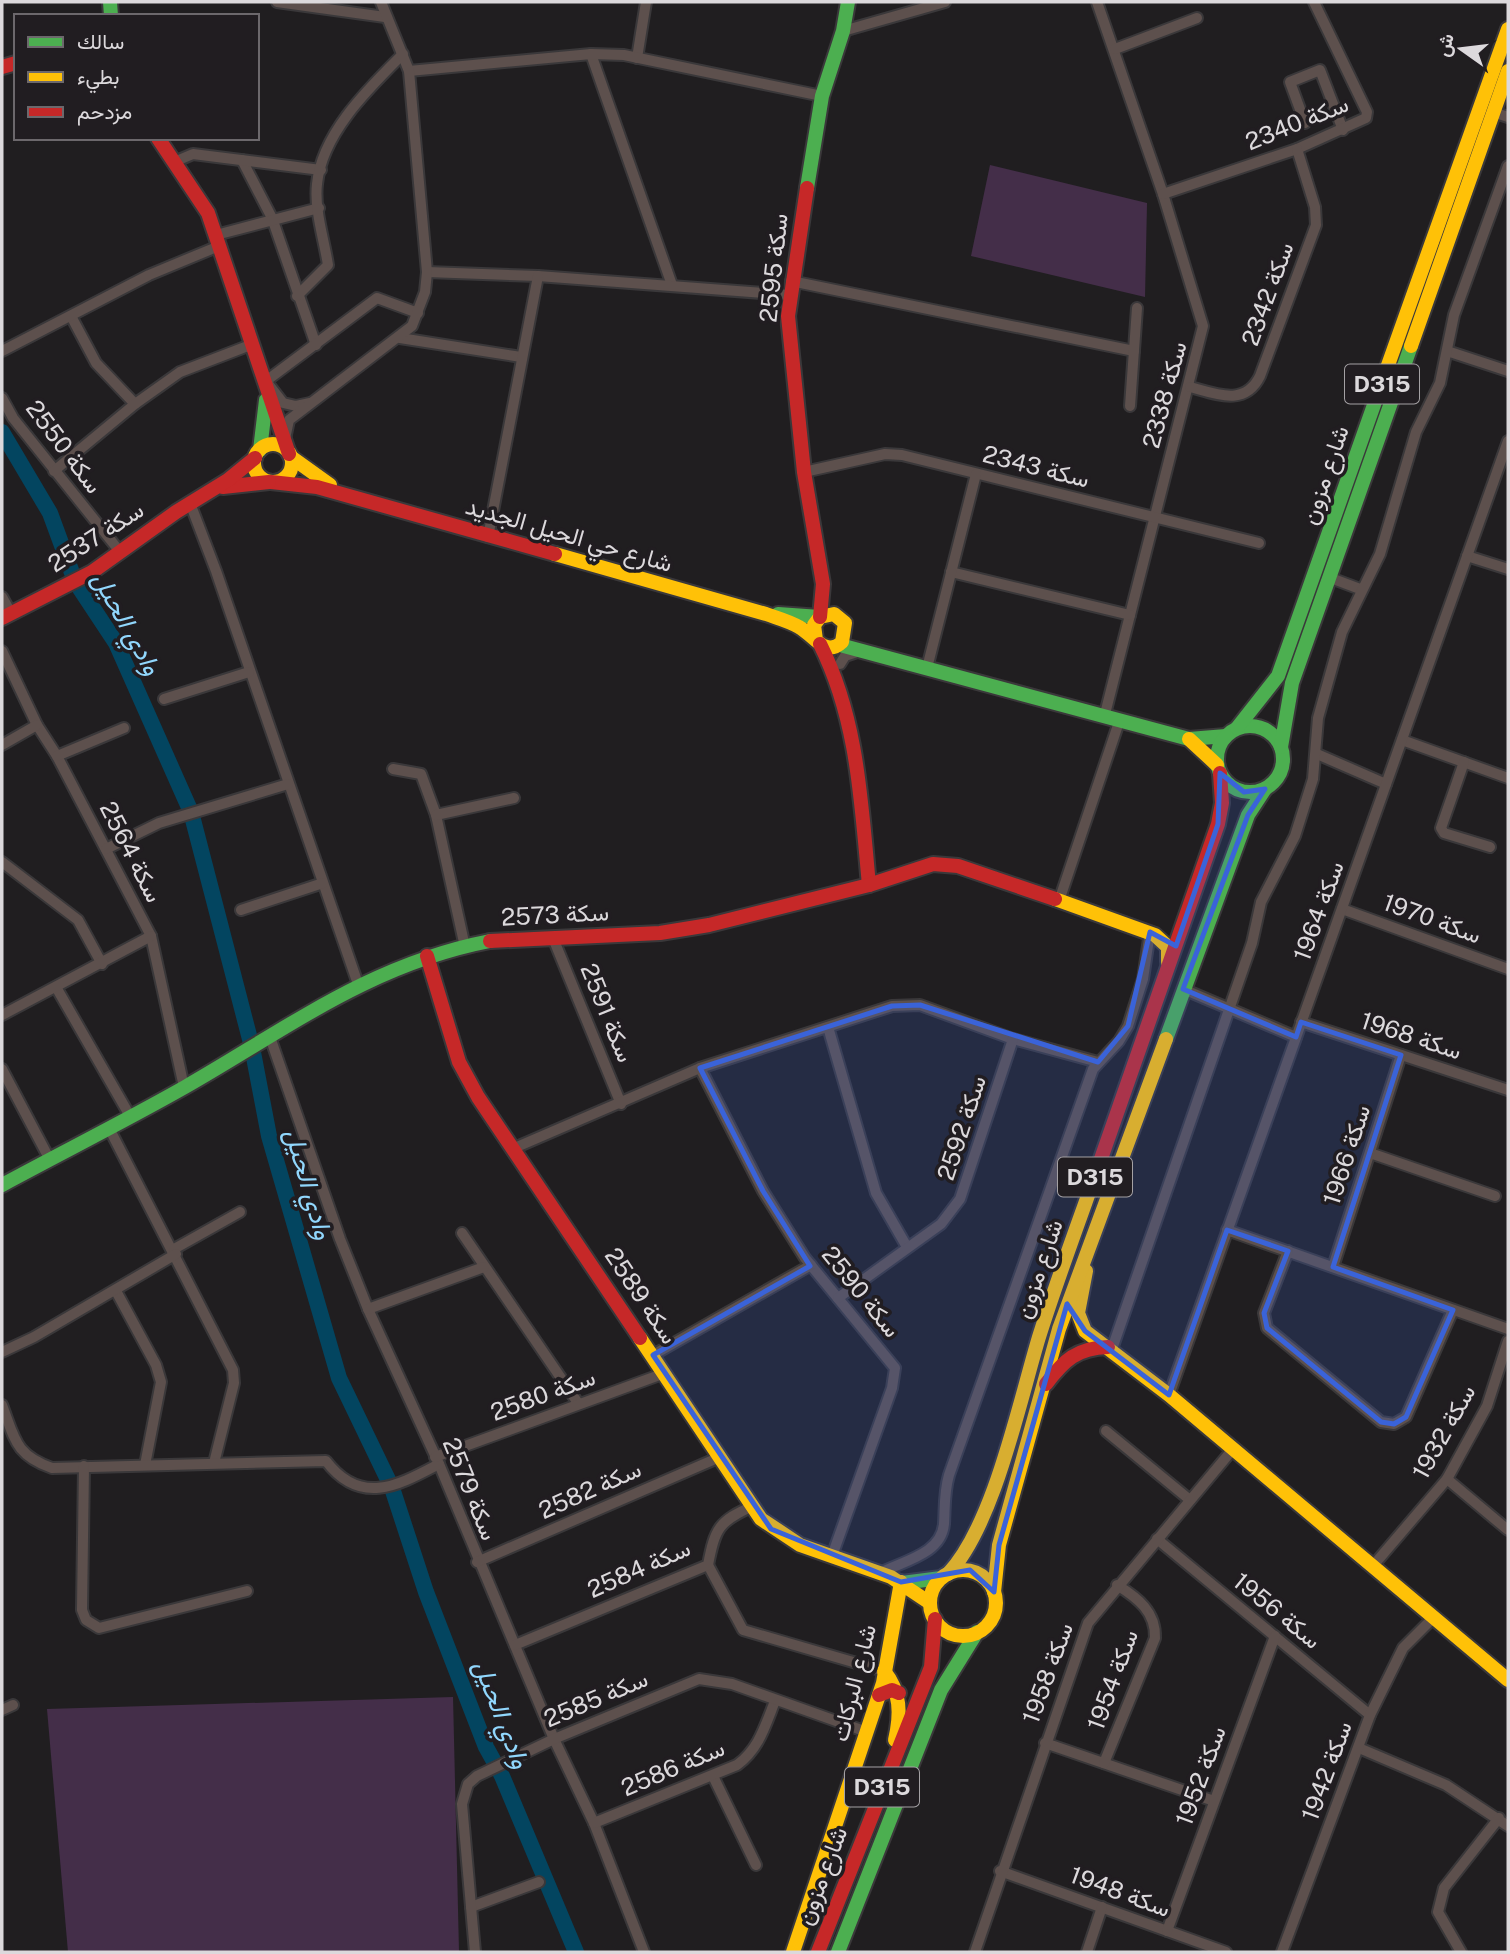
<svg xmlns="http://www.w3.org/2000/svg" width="1510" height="1954" font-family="'Public Sans',Vazirmatn,sans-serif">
<rect width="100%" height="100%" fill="#201e20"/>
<!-- green -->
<g fill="#442e49">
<polygon points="990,165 1147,203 1145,297 971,256"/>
<polygon points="453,1697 459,1952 68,1952 47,1709"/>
</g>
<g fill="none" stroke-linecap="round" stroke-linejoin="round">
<!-- river -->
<polyline stroke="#034560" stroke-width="16" points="2,432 50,513 75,581 116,643 191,812 252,1047 269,1136 339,1378 392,1488 426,1592 486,1747 502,1776 576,1952"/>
<!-- street casing -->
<g stroke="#3a383a" stroke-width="14">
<g id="street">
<polyline points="277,2 385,17"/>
<polyline points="1097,2 1163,194 1203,326 1105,714"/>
<polyline points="843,31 945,2"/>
<polyline points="1115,49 1197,18"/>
<polyline points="591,54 672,285"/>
<polyline points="637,58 646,2"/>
<polyline points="409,71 591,54 624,55 822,96"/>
<polyline points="1493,112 1508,117"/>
<polyline points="1305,123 1290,82 1320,70 1343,130"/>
<polyline points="242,160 272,218 316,345"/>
<polyline points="174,162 193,154 321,170"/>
<polyline points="1163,194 1297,149 1366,118 1367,112 1314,2"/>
<polyline points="216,235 319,208"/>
<polyline points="427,272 538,276 789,295"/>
<polyline points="791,281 1134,351"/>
<path d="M297,296l31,-31c-4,-26 -14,-56 -11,-81 5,-51 52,-96 86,-130"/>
<polyline points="71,316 96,363 135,404"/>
<polyline points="400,338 521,357"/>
<polyline points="2,351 149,275 219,246"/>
<polyline points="1447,351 1508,371"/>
<path d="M1190,387c26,7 55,20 70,-11l56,-151 -1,-18 -18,-58"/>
<polyline points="2,398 13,418 121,553"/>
<polyline points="310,403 296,406 283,403 266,381 377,298 418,313"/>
<polyline points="1130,406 1137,308"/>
<polyline points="285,439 289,420 412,326 425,292 427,272 409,71 381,2"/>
<polyline points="54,471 135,404 180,372 253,344"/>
<polyline points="804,472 885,454 902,455 1259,543"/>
<polyline points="190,503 216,571 358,984"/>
<polyline points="488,537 538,276"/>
<polyline points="1467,556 1508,569"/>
<polyline points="951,572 1130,615"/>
<polyline points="1328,577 1360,589"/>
<polyline points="2,597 11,613"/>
<polyline points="2,651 37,725 57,756 151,936 184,1087"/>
<polyline points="840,664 845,656 860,651"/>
<polyline points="927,668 976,474"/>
<polyline points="164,699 249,672"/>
<polyline points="1402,740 1508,778"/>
<polyline points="2,745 37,725"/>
<polyline points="1317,754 1386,784"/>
<polyline points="57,756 124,728"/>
<polyline points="1464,762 1441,828 1444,833 1490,847"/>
<polyline points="393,769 421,774 436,815 465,947"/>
<polyline points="436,815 514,798"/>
<polyline points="106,849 159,823 288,784"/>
<polyline points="2,862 78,920 102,964"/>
<polyline points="1059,901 1120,719"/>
<polyline points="1342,909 1508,969"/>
<polyline points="241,910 323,883"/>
<polyline points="553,938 621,1104"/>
<polyline points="56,987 130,1116"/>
<polyline points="1183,989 1296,1037"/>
<polyline points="2,1015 151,936"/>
<polyline points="1301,1022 1508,1090"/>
<polyline points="828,1027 876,1193 907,1247"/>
<polyline points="270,1037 340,1239 368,1309 439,1464 554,1739 594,1823 644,1952"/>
<polyline points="700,1068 763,1191 805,1258 895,1368 892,1388 832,1556"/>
<polyline points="2,1069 50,1160"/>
<polyline points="109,1128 233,1370 234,1383 214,1463"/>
<polyline points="512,1149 700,1068 892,1006 920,1005 1013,1039 1098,1062"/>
<polyline points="1370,1153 1495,1196"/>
<polyline points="1227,1230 1508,1329"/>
<polyline points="462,1233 578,1403"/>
<polyline points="174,1249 240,1212"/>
<polyline points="1288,1251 1264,1313 1267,1328 1381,1422 1394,1424 1406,1417 1453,1310"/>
<polyline points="1333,1267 1401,1055"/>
<polyline points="116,1291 156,1365 161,1382 145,1465"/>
<polyline points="838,1298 941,1224 960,1199 1013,1039"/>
<polyline points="368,1309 484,1267"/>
<polyline points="1112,1349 1252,943 1261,902 1295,836 1313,779 1318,718 1342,632 1380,554 1416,432 1440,383 1454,315 1508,166"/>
<polyline points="2,1352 34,1337 176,1254"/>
<polyline points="653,1355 811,1265"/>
<polyline points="1169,1395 1508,441"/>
<path d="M2,1405c13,34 13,50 50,63l274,-7c35,46 73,24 113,3"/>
<polyline points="1106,1431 1190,1500"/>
<polyline points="435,1457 665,1373"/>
<polyline points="84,1466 82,1610 86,1620 99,1628 247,1591"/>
<polyline points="1447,1479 1508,1530"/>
<polyline points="1157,1539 1370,1715"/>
<polyline points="477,1562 720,1457"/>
<polyline points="708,1565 743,1630 884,1671"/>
<polyline points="1372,1567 1447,1479 1487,1406 1508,1341"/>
<path d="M878,1574c24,-13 63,-19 66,-50 1,-17 0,-32 5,-49l144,-406 26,-28 9,-15 15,-47 7,-47"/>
<path d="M515,1645l193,-80c7,-37 11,-44 45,-59"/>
<polyline points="2,1710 13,1705"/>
<polyline points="1045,1743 1214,1801"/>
<polyline points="1359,1748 1446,1785 1508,1826"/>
<path d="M1104,1763l51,-125c1,-26 -17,-40 -38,-53"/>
<polyline points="713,1776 756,1865"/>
<path d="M594,1823l143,-58c22,-16 28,-39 38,-64"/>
<polyline points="1000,1871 1226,1952"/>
<polyline points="471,1907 539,1882"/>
<polyline points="1167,1931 1275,1636"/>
<polyline points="475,1952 462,1804 468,1784 477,1776 554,1739 699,1679 732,1684 867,1732"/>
<polyline points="975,1952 1088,1623 1233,1449"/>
<polyline points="1087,1952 1102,1907"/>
<polyline points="1282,1952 1370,1715 1403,1648 1434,1617"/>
<polyline points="1461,1952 1438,1912 1444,1888 1499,1818"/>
</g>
</g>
<!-- fast casing -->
<g stroke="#3a383a" stroke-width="18">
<g id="fast">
<polyline points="110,2 111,16"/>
<polyline points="807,188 822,96 843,31 848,2"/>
<polyline points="260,450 266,400"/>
<polyline points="778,614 820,617"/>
<polyline points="840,645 1189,739 1226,736"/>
<circle cx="1250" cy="759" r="33"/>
<polyline points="1237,728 1278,676 1387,368"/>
<polyline points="1281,747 1292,683 1411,346"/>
<polyline points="1166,1039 1248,815 1265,789"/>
<path d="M2,1185c61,-33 123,-64 183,-98 103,-59 186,-123 305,-146"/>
<polyline points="902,1583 941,1578"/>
<polyline points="838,1952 941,1690 977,1632"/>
</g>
</g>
<!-- slow casing -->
<g stroke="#3a383a" stroke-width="18">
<g id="slow">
<polyline points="1411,346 1508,71"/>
<polyline points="1387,368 1508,29"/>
<circle cx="273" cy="463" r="19"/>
<polyline points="291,457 330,485"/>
<path d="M555,554l211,60c11,4 23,7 33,13 15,8 26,31 43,15l3,-19 -11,-9 -14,3 -6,8 2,15"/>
<polyline points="1189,739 1217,765"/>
<polyline points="1055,899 1155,935 1168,947 1168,962"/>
<polyline points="1086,1271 1078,1313 1085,1331 1169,1395 1508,1680"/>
<polyline points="640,1338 761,1519 800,1545 891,1577 930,1603"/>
<circle cx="963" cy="1603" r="33"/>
<path d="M948,1574c46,-49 71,-171 91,-237 17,-54 37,-108 56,-161"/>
<polyline points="994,1592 999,1545 1059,1329 1166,1039"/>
<path d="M884,1671c17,21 17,43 11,69"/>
<polyline points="793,1952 883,1683 901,1582"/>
</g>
</g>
<!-- jam casing -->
<g stroke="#3a383a" stroke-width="18">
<g id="jam">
<polyline points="2,67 16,63"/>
<polyline points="158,138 208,213 289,454"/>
<polyline points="807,188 788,316 804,472 823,584 820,617"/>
<polyline points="271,482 317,487 555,554"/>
<polyline points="223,487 269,482"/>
<polyline points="2,618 92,572 176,512 228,480 255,458"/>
<path d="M820,644c38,76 41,158 49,241"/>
<polyline points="490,941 660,933 709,925 869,885 933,864 958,866 1055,899"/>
<polyline points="427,956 459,1062 478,1097 640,1338"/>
<polyline points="1095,1176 1218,824 1222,803 1220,773"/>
<path d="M1046,1384c18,-24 31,-36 62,-37"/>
<polyline points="879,1695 892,1690 899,1693"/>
<polyline points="818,1952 931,1667 935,1619"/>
</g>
</g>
<!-- street -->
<use href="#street" stroke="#5d504d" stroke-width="10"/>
<!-- fast -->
<use href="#fast" stroke="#4caf50" stroke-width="14"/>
<!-- slow -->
<use href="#slow" stroke="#ffc107" stroke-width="14"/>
<!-- jam -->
<use href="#jam" stroke="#c62828" stroke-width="14"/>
</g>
<!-- marked area -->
<path fill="#3a63d9" fill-opacity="0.2" stroke="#3a63d9" stroke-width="5" stroke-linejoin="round" d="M1220,773l24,19 21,-3 -17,26 -65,174 113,48 5,-15 100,33 -68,212 120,43 -47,107 -12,7 -13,-2 -114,-94 -3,-15 24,-62 -61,-21 -58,165 -84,-64 -18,-27 -68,241 -5,47 -24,-22 -69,12 -130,-53 -118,-174 157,-89 -47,-75 -63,-123 192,-62 28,-1 178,57 30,-36 22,-94 26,14 42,-122z"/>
<g text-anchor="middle" stroke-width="7" stroke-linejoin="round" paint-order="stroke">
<!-- shield labels -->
<g fill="#211d21" stroke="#a4a1a4" stroke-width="2">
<rect x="1345" y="364.5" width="74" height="39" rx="5"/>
<rect x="1058" y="1157.5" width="74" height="39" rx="5"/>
<rect x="845" y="1767.5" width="74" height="39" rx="5"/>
</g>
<g font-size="23" font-weight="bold" fill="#dcd9dc">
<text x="1382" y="392">D315</text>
<text x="1095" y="1185">D315</text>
<text x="882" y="1795">D315</text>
</g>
<!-- street labels -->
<g font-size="24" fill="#dcd9dc" stroke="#211d21">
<text transform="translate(1297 123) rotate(-22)" y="8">سكة 2340</text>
<text transform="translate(774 268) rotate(-84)" y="8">سكة 2595</text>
<text transform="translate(1268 294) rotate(-70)" y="8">سكة 2342</text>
<text transform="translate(1165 395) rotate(-75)" y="8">سكة 2338</text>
<text transform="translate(64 447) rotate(53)" y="8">سكة 2550</text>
<text transform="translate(1036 467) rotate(14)" y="8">سكة 2343</text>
<text transform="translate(1325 475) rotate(-71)" y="8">شارع مزون</text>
<text transform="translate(569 535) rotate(16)" y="8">شارع حي الحيل الجديد</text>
<text transform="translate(96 537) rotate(-33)" y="8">سكة 2537</text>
<text transform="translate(131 852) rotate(63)" y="8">سكة 2564</text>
<text transform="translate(1319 911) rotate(-70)" y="8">سكة 1964</text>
<text transform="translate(555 915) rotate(-3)" y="8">سكة 2573</text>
<text transform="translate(1432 919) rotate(20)" y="8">سكة 1970</text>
<text transform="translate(607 1013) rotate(68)" y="8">سكة 2591</text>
<text transform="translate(1411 1036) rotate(18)" y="8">سكة 1968</text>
<text transform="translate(962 1128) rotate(-72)" y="8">سكة 2592</text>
<text transform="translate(1347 1155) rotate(-72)" y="8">سكة 1966</text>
<text transform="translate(1039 1269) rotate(-71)" y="8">شارع مزون</text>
<text transform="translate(861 1292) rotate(51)" y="8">سكة 2590</text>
<text transform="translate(641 1296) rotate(56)" y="8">سكة 2589</text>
<text transform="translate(543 1395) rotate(-20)" y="8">سكة 2580</text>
<text transform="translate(1444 1432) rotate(-61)" y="8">سكة 1932</text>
<text transform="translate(470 1489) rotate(68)" y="8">سكة 2579</text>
<text transform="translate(590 1490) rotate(-24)" y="8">سكة 2582</text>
<text transform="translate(639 1569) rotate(-24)" y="8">سكة 2584</text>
<text transform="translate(1277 1611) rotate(39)" y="8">سكة 1956</text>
<text transform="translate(1048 1673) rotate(-70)" y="8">سكة 1958</text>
<text transform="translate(1113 1680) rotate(-70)" y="8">سكة 1954</text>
<text transform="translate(854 1683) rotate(-76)" y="8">شارع البركات</text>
<text transform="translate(596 1699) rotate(-23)" y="8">سكة 2585</text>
<text transform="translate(673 1768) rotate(-23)" y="8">سكة 2586</text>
<text transform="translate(1327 1771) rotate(-70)" y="8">سكة 1942</text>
<text transform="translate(1201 1776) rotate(-70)" y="8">سكة 1952</text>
<text transform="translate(822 1876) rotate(-69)" y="8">شارع مزون</text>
<text transform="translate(1120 1892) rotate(20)" y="8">سكة 1948</text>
</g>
<!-- water labels -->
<g font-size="26" font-style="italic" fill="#91d7fd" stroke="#211d21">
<text transform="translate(127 623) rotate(61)" y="9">وادي الحيل</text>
<text transform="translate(309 1184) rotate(74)" y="9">وادي الحيل</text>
<text transform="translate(502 1714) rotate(69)" y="9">وادي الحيل</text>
</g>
</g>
<!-- border -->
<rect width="1510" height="1954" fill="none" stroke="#dcd9dc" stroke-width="7"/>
<!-- legend -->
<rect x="14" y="14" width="245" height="126" fill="#211d21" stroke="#6c686c" stroke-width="2"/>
<rect x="28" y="37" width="35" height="10" fill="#4caf50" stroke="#6c686c" stroke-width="2"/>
<text x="77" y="49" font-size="21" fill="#dcd9dc">سالك</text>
<rect x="28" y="72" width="35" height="10" fill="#ffc107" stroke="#6c686c" stroke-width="2"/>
<text x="77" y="84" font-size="21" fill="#dcd9dc">بطيء</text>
<rect x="28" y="107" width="35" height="10" fill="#c62828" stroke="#6c686c" stroke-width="2"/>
<text x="77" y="119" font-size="21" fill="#dcd9dc">مزدحم</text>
<!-- north arrow -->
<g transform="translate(1461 49) rotate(284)" stroke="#211d21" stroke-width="5" paint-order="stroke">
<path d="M0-5L12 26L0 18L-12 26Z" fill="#dcd9dc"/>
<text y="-10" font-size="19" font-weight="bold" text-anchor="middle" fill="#dcd9dc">ش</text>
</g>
</svg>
